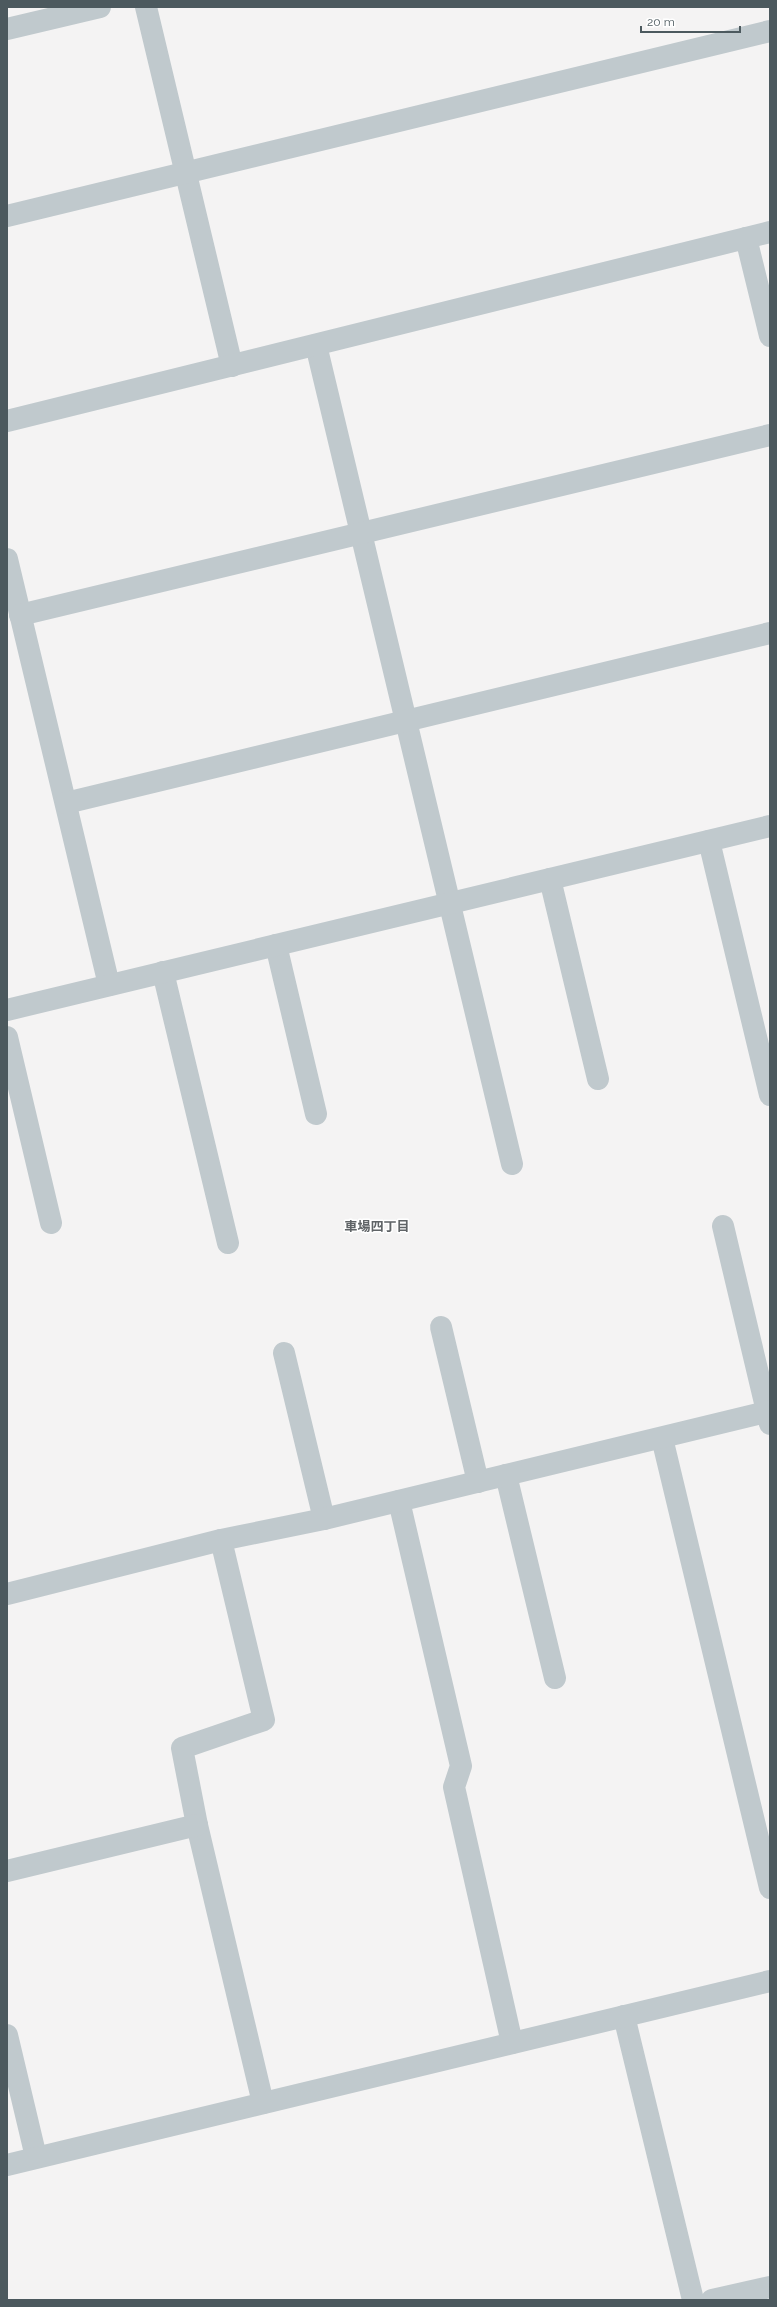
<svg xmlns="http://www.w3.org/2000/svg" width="777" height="2307" font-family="Raleway,'Noto Sans JP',sans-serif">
<rect width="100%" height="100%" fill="#f4f3f3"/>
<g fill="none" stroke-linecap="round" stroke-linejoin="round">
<!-- minor -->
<g stroke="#c0c9cd" stroke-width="22">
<polyline points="146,7 232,366"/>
<polyline points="7,29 100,7"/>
<polyline points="7,216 770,31"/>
<polyline points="746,238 770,336"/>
<polyline points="316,345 512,1164"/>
<polyline points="7,559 109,985"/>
<polyline points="20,615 770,435"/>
<polyline points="66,803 770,633"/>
<polyline points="709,841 770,1095"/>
<polyline points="550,879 598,1079"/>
<polyline points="276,945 316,1114"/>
<polyline points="163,972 228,1243"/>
<polyline points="7,1010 770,826"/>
<polyline points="7,1037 51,1223"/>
<polyline points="723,1226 770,1424"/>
<polyline points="441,1327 478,1482"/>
<polyline points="284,1353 324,1519"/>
<polyline points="662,1438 770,1888"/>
<polyline points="506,1475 555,1678"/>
<polyline points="399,1501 461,1766 454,1787 512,2043"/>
<polyline points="221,1540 264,1720 182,1748 197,1825 263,2103"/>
<polyline points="7,1594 221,1540 324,1519 770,1411"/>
<polyline points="7,1871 197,1825"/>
<polyline points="624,2016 693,2300"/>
<polyline points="7,2035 36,2157"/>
<polyline points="7,2165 770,1981"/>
<polyline points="712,2300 770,2287"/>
</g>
<!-- tertiary -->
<polyline stroke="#c0c9cd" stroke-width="22" points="7,421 770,232"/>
</g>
<g text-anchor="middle" stroke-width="3" stroke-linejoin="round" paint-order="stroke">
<!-- neighbourhood labels -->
<g font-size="13" font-weight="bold" fill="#606467" stroke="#fff">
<text x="377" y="1231">車場四丁目</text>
</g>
</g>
<!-- border -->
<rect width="777" height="2307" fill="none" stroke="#4c595e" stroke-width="16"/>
<!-- scale -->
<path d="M641 26v6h99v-6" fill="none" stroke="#4c595e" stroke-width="2"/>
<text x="647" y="26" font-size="12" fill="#4c595e" stroke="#ffffff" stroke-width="3" paint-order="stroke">20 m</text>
</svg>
